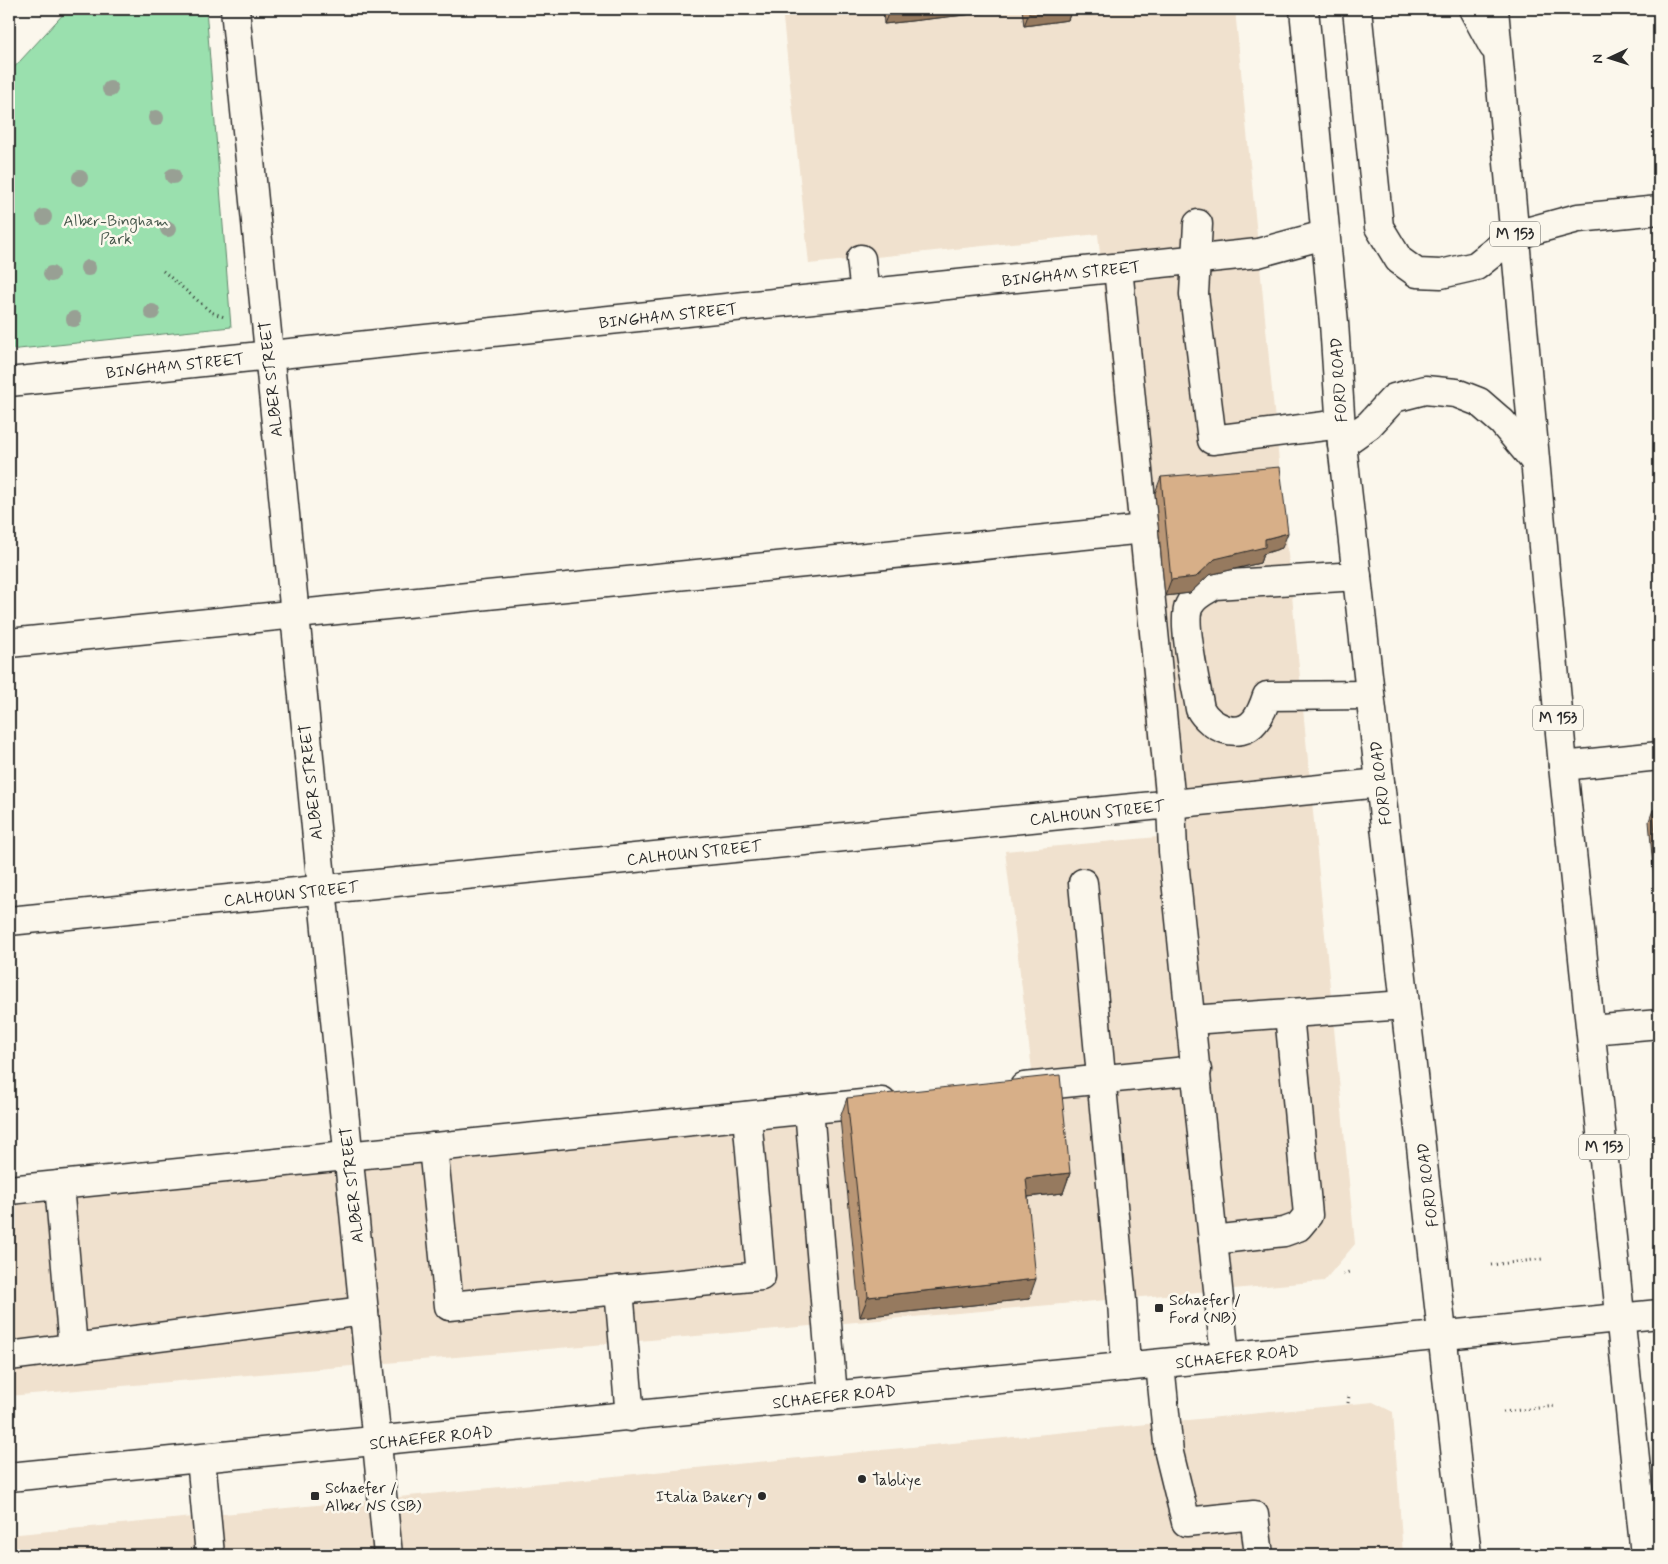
<svg xmlns="http://www.w3.org/2000/svg" width="1668" height="1564" font-family="Mynerve,sans-serif">
<rect width="100%" height="100%" fill="#fbf7ec"/>
<filter id="ink" filterUnits="userSpaceOnUse"><feTurbulence type="fractalNoise" baseFrequency=".02" numOctaves="2"/><feDisplacementMap in="SourceGraphic" scale="10" xChannelSelector="R" yChannelSelector="G"/><feConvolveMatrix kernelMatrix="1 2 1 2 8 2 1 2 1" color-interpolation-filters="sRGB"/></filter>
<g filter="url(#ink)">
<!-- built -->
<g fill="#f0e1ce">
<polygon points="782,9 1235,9 1355,1244 1324,1281 9,1396 9,1198 1034,1086 1005,851 1158,837 1098,234 809,264"/>
<polygon points="1654,1004 1659,1004 1659,1119"/>
<polygon points="1373,1402 1393,1412 1403,1555 9,1555 9,1535"/>
</g>
<!-- green -->
<polygon fill="#9ae0ae" stroke="#62866c" points="68,9 206,9 231,327 9,350 9,73"/>
<g fill="none" stroke-linecap="round" stroke-linejoin="round">
<!-- minor casing -->
<g stroke="#2b2b2b" stroke-width="31">
<g id="minor">
<polyline points="235,9 388,1555"/>
<polyline points="1198,224 1194,294 1212,440 1341,424"/>
<polyline points="1515,235 1578,218 1659,210"/>
<polyline points="861,259 865,294"/>
<polyline points="1118,268 1171,804 1173,851 1225,1357"/>
<polyline points="9,382 1258,253 1324,235"/>
<path d="M1357,576l-142,9c-10,6 -21,10 -26,21 -8,16 8,83 11,103 10,18 39,32 55,12 6,-7 9,-16 12,-25l102,-1"/>
<polyline points="9,643 1144,529"/>
<polyline points="1563,766 1659,756"/>
<polyline points="1083,883 1122,1301 1126,1367"/>
<polyline points="9,921 1380,783"/>
<polyline points="1191,1020 1405,1005"/>
<polyline points="1591,1030 1659,1024"/>
<polyline points="1024,1087 1197,1070"/>
<polyline points="809,1109 833,1396"/>
<polyline points="433,1147 449,1306 619,1290 630,1417"/>
<polyline points="59,1185 73,1348"/>
<polyline points="9,1190 882,1102"/>
<polyline points="1213,1240 1284,1232 1298,1227 1308,1215 1289,1014"/>
<polyline points="619,1290 761,1276 747,1116"/>
<polyline points="9,1356 364,1311"/>
<polyline points="1160,1364 1169,1453 1186,1522 1254,1515 1259,1555"/>
<polyline points="201,1459 210,1555"/>
</g>
</g>
<!-- major casing -->
<g stroke="#2b2b2b" stroke-width="31">
<g id="major">
<polyline points="1304,9 1334,323 1342,444 1467,1555"/>
<polyline points="1357,9 1379,227 1399,260 1417,273 1441,274 1476,266 1515,235"/>
<polyline points="1473,9 1493,46"/>
<polyline points="1494,9 1563,766 1645,1555"/>
<polyline points="1342,444 1369,425 1394,398 1425,390 1456,393 1479,402 1502,422 1534,460"/>
<polyline points="9,1477 1659,1314"/>
</g>
</g>
<!-- path -->
<g stroke="#2b2b2b" stroke-width="3" stroke-dasharray="1 4" stroke-linecap="butt">
<polyline points="163,271 211,312 224,317"/>
<polyline points="1491,1265 1542,1259"/>
<polyline points="1343,1274 1352,1271"/>
<polyline points="1348,1403 1349,1395"/>
<polyline points="1503,1412 1556,1406"/>
</g>
<!-- minor -->
<use href="#minor" stroke="#fbf7ec" stroke-width="28"/>
<!-- major -->
<use href="#major" stroke="#fbf7ec" stroke-width="28"/>
</g>
<!-- trees -->
<g fill="#98a094">
<circle cx="110" cy="89" r="8"/>
<circle cx="156" cy="118" r="8"/>
<circle cx="173" cy="176" r="8"/>
<circle cx="80" cy="178" r="8"/>
<circle cx="44" cy="217" r="8"/>
<circle cx="168" cy="229" r="8"/>
<circle cx="88" cy="268" r="8"/>
<circle cx="51" cy="274" r="8"/>
<circle cx="152" cy="312" r="8"/>
<circle cx="74" cy="319" r="8"/>
</g>
<!-- wall -->
<g fill="#b99675" stroke="#2b2b2b">
<polygon points="883,9 1018,9 884,24"/>
<polygon points="1022,9 1072,9 1068,20 1024,26"/>
<polygon points="1161,477 1282,548 1263,554 1260,563 1209,575 1190,593 1165,596 1155,493"/>
<polygon points="1659,809 1659,903 1656,903 1649,821 1653,810"/>
<polygon points="847,1098 1070,1173 1063,1193 1028,1197 1029,1299 860,1317 840,1118"/>
</g>
<!-- shaded-wall -->
<g fill="#967a5f" stroke="#2b2b2b">
<polygon points="890,9 1018,9 884,24"/>
<polygon points="1040,9 1072,9 1068,20 1024,26 1030,10"/>
<polygon points="1288,533 1282,548 1263,554 1260,563 1209,575 1190,593 1165,596 1171,580 1215,559 1265,539"/>
<polygon points="1659,895 1659,903 1656,903"/>
<polygon points="1070,1173 1063,1193 1018,1198 1026,1178"/>
<polygon points="1036,1279 1029,1299 860,1317 868,1297"/>
</g>
<!-- building -->
<g fill="#d7af88" stroke="#2b2b2b">
<polygon points="1280,467 1288,533 1265,539 1265,547 1215,559 1196,577 1171,580 1161,477"/>
<polygon points="1659,809 1659,881 1653,810"/>
<polygon points="1060,1075 1070,1173 1026,1178 1036,1279 868,1297 847,1098"/>
</g>
</g>
<!-- markers -->
<g fill="#2b2b2b" stroke="#fbf7ec" stroke-width="2">
<rect x="1154" y="1303" width="10" height="10" rx="2.5"/>
<circle cx="862" cy="1479" r="5"/>
<rect x="310" y="1491" width="10" height="10" rx="2.5"/>
<circle cx="762" cy="1496" r="5"/>
</g>
<g text-anchor="middle" stroke-width="5" stroke-linejoin="round" paint-order="stroke">
<!-- shield labels -->
<g fill="#fbf7ec" stroke="#696865" stroke-width="1">
<rect x="1490" y="221.5" width="50" height="25" rx="4"/>
<rect x="1533" y="705.5" width="50" height="25" rx="4"/>
<rect x="1579" y="1134.5" width="50" height="25" rx="4"/>
</g>
<g font-size="15" font-weight="bold" fill="#2b2b2b">
<text x="1515" y="239">M 153</text>
<text x="1558" y="723">M 153</text>
<text x="1604" y="1152">M 153</text>
</g>
<!-- park labels -->
<g font-size="16" fill="#47584c" stroke="#fbf7ec">
<text x="116" y="226">Alber-Bingham<tspan x="116" dy="18">Park</tspan></text>
</g>
<!-- street labels -->
<g font-size="16" fill="#2b2b2b" stroke="#fbf7ec">
<text transform="translate(1071 273) rotate(-6)" y="6">BINGHAM STREET</text>
<text transform="translate(668 315) rotate(-6)" y="6">BINGHAM STREET</text>
<text transform="translate(175 365) rotate(-6)" y="6">BINGHAM STREET</text>
<text transform="translate(270 379) rotate(-96)" y="6">ALBER STREET</text>
<text transform="translate(1338 380) rotate(-94)" y="6">FORD ROAD</text>
<text transform="translate(310 782) rotate(-96)" y="6">ALBER STREET</text>
<text transform="translate(1380 783) rotate(-97)" y="6">FORD ROAD</text>
<text transform="translate(1097 812) rotate(-6)" y="6">CALHOUN STREET</text>
<text transform="translate(694 852) rotate(-6)" y="6">CALHOUN STREET</text>
<text transform="translate(291 893) rotate(-6)" y="6">CALHOUN STREET</text>
<text transform="translate(351 1185) rotate(-96)" y="6">ALBER STREET</text>
<text transform="translate(1427 1185) rotate(-97)" y="6">FORD ROAD</text>
<text transform="translate(1237 1356) rotate(-6)" y="6">SCHAEFER ROAD</text>
<text transform="translate(834 1396) rotate(-6)" y="6">SCHAEFER ROAD</text>
<text transform="translate(431 1437) rotate(-6)" y="6">SCHAEFER ROAD</text>
</g>
<!-- poi labels -->
<g font-size="16" fill="#2b2b2b" stroke="#fbf7ec" text-anchor="start">
<text x="1169" y="1305">Schaefer /<tspan x="1169" dy="18">Ford (NB)</tspan></text>
<text x="872" y="1485">Tabliye</text>
<text x="325" y="1493">Schaefer /<tspan x="325" dy="18">Alber NS (SB)</tspan></text>
<text x="752" y="1502" text-anchor="end">Italia Bakery</text>
</g>
</g>
<!-- margin -->
<rect width="1668" height="1564" fill="none" stroke="#fbf7ec" stroke-width="30"/>
<rect x="15" y="15" width="1638" height="1534" fill="none" stroke="#2b2b2b" stroke-width="2" filter="url(#ink)"/>
<!-- north arrow -->
<g transform="translate(1610 58) rotate(266)" stroke="#fbf7ec" stroke-width="4" paint-order="stroke">
<path d="M0-4L9 19L0 12L-9 19Z" fill="#2b2b2b"/>
<text y="-8" font-size="14" font-weight="bold" text-anchor="middle" fill="#2b2b2b">N</text>
</g>
</svg>
